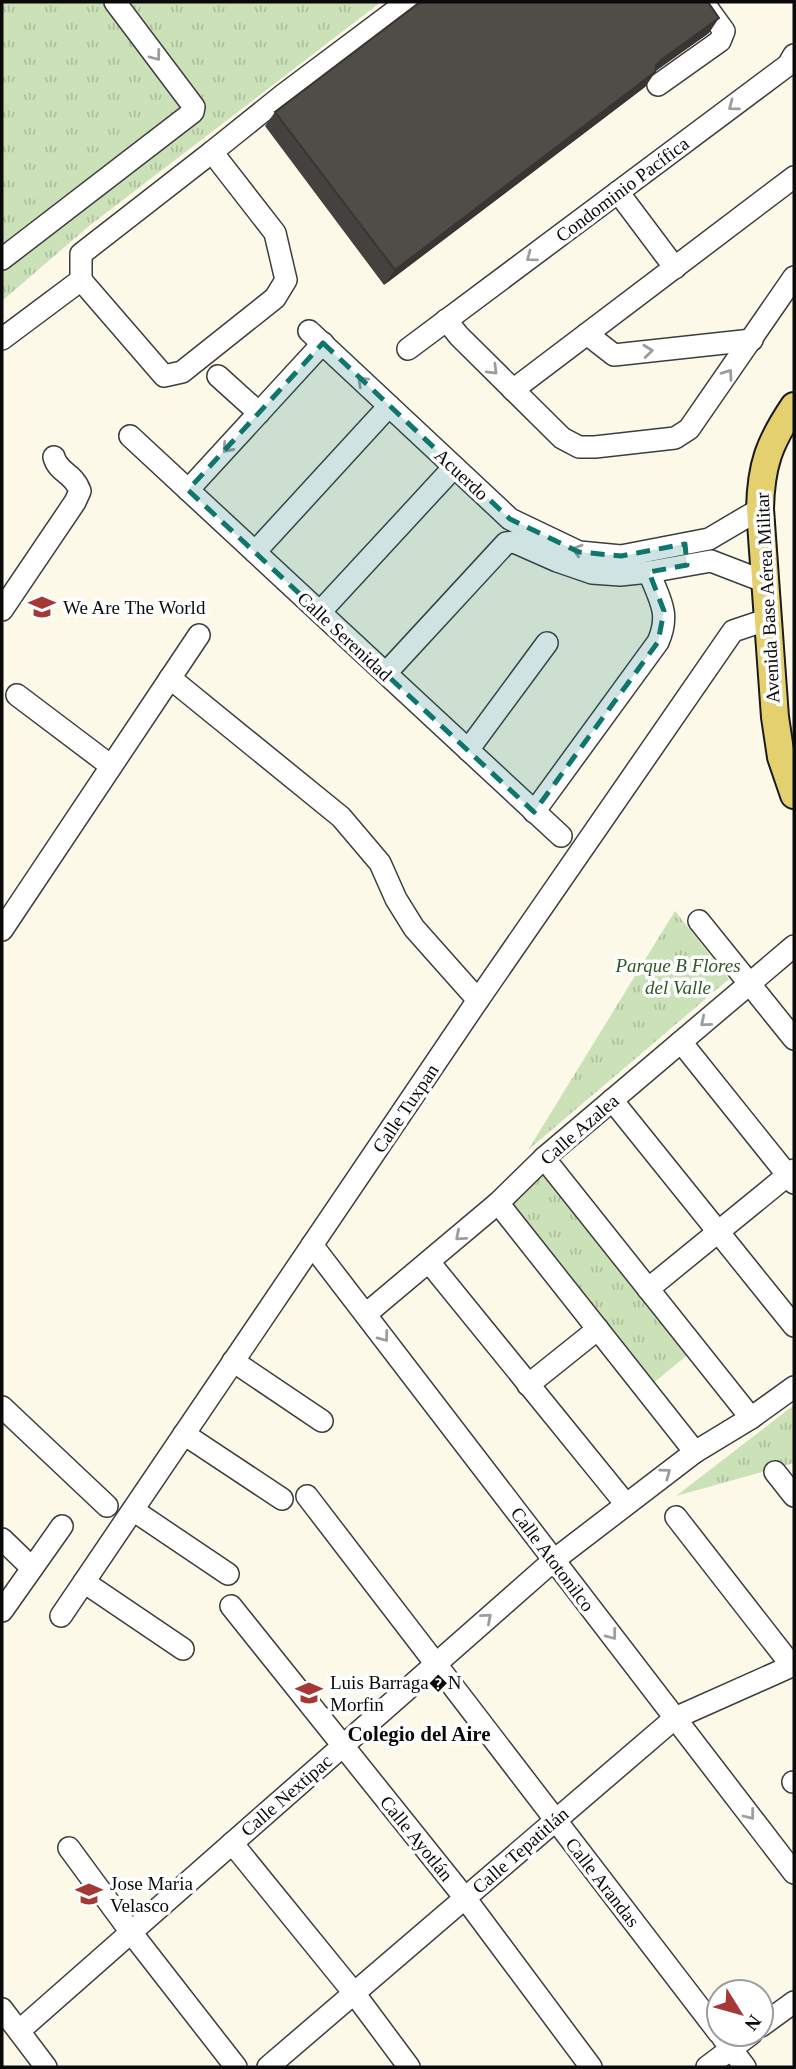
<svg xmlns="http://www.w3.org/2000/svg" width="796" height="2069" font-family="'Times New Roman',serif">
<defs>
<pattern id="grass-tufts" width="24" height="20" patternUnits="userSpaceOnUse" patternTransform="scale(1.75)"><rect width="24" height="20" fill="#cbe1b8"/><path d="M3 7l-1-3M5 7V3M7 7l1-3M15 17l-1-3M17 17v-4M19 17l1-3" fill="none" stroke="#adc09d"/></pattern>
</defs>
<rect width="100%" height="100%" fill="#fcf9e9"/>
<!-- grass -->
<g fill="url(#grass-tufts)">
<polygon points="2,2 381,2 89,226 2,301"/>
<polygon points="675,911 729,979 528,1150"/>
<polygon points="544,1172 691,1352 651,1385 506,1203"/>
<polygon points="794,1405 794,1463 676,1496"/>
</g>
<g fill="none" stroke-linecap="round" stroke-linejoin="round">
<!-- minor casing -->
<g stroke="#3d3d3d" stroke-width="24">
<g id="minor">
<polyline points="658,85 720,41 724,31 703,2"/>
<polyline points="618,192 675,268"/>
<polyline points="2,259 193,112 194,107 115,2"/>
<polyline points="81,280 164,376 182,372 275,298 286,280 275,233 212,152 283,95 407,2"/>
<polyline points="446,320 459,336 562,438 579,447 595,447 675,438 689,429 794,277"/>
<polyline points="309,331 510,519 579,552 621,556 709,539 760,509"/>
<polyline points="587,334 614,355 752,340"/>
<polyline points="2,339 81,280 81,254 212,152"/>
<polyline points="408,349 788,65 794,55"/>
<polyline points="218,376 259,413"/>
<polyline points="513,390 794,177"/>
<polyline points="130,436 561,836"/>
<polyline points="188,490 323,343"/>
<polyline points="514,542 557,561 592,573 620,575 649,572 711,561 763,581"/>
<polyline points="255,552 389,406"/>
<path d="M2,610l73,-108 5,-11c-6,-18 -22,-18 -26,-34"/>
<polyline points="320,612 454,467"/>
<polyline points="386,673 506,543 514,542"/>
<polyline points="170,678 341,817 380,863 396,899 414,928 478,1000"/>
<polyline points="17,695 111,766"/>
<polyline points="468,750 547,643"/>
<path d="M534,812l124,-170c13,-29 1,-43 -9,-70"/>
<polyline points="699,921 794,1039"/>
<polyline points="2,930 199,635"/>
<polyline points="681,1042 794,1183"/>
<polyline points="612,1100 794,1326"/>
<polyline points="544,1158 751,1418"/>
<polyline points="498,1203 695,1452"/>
<polyline points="312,1245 794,1873"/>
<polyline points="429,1262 625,1503"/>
<polyline points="648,1289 794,1170"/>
<polyline points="366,1314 498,1203 544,1158 794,946"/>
<polyline points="233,1361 322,1421"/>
<polyline points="528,1385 598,1329"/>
<polyline points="2,1407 107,1506"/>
<polyline points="184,1434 282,1499"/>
<polyline points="775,1472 794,1496"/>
<polyline points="307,1496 719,2033"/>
<polyline points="133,1510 228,1574"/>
<polyline points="676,1517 792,1666"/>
<polyline points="2,1539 32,1568"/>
<polyline points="84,1582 183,1649"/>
<polyline points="231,1606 465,1898 591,2067"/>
<polyline points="2,1611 62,1526"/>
<polyline points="61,1616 478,1000 733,631 766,620"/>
<polyline points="793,1782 794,1782"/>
<polyline points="232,1843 354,1993 409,2067"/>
<polyline points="69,1848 130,1931 236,2067"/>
<polyline points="2,2009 46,2067"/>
<polyline points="761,2026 794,2002"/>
<polyline points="19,2031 554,1560 695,1452 751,1418 794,1387"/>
<polyline points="723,2038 745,2067"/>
<polyline points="268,2067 675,1718 794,1665"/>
<polyline points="707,2067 751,2034"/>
</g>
</g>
<!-- major casing -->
<g stroke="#1b1b1b" stroke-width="30">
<path id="major" d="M794,406c-25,37 -33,59 -34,103l15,208 6,40 13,38"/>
</g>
<!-- minor -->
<use href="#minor" stroke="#fff" stroke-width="21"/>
<!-- major -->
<use href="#major" stroke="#e5d070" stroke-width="26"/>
</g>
<!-- wall -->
<polygon fill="#45413e" points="709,33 656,71 645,87 384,285 265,126 275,112"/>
<!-- shaded-wall -->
<polygon fill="#383532" points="719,18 709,33 650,74 655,72 645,87 384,285 395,270 661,60"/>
<!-- building -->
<polygon fill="#504c48" stroke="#383532" stroke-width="2" points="420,2 708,2 719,18 661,60 656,65 655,72 395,270 275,112"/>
<!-- one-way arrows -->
<defs><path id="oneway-chevron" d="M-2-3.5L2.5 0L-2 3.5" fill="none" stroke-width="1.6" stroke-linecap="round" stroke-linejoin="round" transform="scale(1.75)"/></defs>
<g stroke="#9d9d9d">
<use href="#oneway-chevron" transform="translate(156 56) rotate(53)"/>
<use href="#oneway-chevron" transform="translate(733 106) rotate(143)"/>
<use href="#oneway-chevron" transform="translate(531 257) rotate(143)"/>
<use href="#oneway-chevron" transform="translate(648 351) rotate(-6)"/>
<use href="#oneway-chevron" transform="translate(493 370) rotate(45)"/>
<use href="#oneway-chevron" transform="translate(728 374) rotate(-55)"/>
<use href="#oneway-chevron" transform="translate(362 381) rotate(-136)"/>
<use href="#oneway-chevron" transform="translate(227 448) rotate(132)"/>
<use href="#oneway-chevron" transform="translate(577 550) rotate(-163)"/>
<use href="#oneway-chevron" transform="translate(705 1022) rotate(140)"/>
<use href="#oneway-chevron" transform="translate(460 1236) rotate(139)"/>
<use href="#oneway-chevron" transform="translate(384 1337) rotate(53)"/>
<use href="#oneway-chevron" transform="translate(666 1473) rotate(-36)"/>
<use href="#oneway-chevron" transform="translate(487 1618) rotate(-41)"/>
<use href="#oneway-chevron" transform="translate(612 1635) rotate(53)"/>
<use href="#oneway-chevron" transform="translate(750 1815) rotate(52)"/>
</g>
<!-- marked area -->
<path fill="#0f766e" fill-opacity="0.2" stroke="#0f766e" stroke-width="5" stroke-dasharray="14 9" stroke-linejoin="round" d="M323,343l187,176 69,33 42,4 64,-12 2,21 -38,7 15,39 -6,31 -124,170 -346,-322z"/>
<!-- icons -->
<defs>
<g id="school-bare" transform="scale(2.1)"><path d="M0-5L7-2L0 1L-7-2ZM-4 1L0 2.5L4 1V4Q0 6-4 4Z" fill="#a53736" stroke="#fff" stroke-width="2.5" paint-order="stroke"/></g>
</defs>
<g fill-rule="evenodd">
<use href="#school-bare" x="42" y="607"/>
<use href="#school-bare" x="309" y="1693"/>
<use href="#school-bare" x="89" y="1894"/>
</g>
<g text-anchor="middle" stroke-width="7" stroke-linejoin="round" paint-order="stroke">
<!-- street labels -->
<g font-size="19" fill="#0a0a0a" stroke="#fff">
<text transform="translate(622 189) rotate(-37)" y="7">Condominio Pacífica</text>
<text transform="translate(462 474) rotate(43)" y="7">Acuerdo</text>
<text transform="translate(767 598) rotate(-93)" y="7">Avenida Base Aérea Militar</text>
<text transform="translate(345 636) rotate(43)" y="7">Calle Serenidad</text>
<text transform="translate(405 1108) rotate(-56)" y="7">Calle Tuxpan</text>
<text transform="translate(579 1129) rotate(-41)" y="7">Calle Azalea</text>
<text transform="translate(553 1559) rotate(53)" y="7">Calle Atotonilco</text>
<text transform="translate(286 1795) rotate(-41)" y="7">Calle Nextipac</text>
<text transform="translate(417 1838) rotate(51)" y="7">Calle Ayotlán</text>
<text transform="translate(520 1850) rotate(-41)" y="7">Calle Tepatitlán</text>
<text transform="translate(603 1882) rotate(52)" y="7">Calle Arandas</text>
</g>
<!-- poi labels -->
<g font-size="19" fill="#0a0a0a" stroke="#fff" text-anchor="start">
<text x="63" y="614">We Are The World</text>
<text x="330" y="1689">Luis Barraga�N<tspan x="330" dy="22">Morfin</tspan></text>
<text x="110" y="1890">Jose Maria<tspan x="110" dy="22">Velasco</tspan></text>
</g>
<!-- park labels -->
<g font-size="19" font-style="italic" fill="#2c5724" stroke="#fff">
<text x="678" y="972">Parque B Flores<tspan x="678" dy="22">del Valle</tspan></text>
</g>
<!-- neighbourhood labels -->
<g font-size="21" font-weight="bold" fill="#0a0a0a" stroke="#fff">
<text x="419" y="1741">Colegio del Aire</text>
</g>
</g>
<!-- border -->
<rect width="796" height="2069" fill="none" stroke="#0a0a0a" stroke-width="7"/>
<!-- north arrow -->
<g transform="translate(740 2013) rotate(127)"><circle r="33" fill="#ffffff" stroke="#9d9d9d" stroke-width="2"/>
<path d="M0-5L12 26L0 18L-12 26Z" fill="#a53736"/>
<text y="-10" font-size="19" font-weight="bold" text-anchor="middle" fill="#0a0a0a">N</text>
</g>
</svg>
